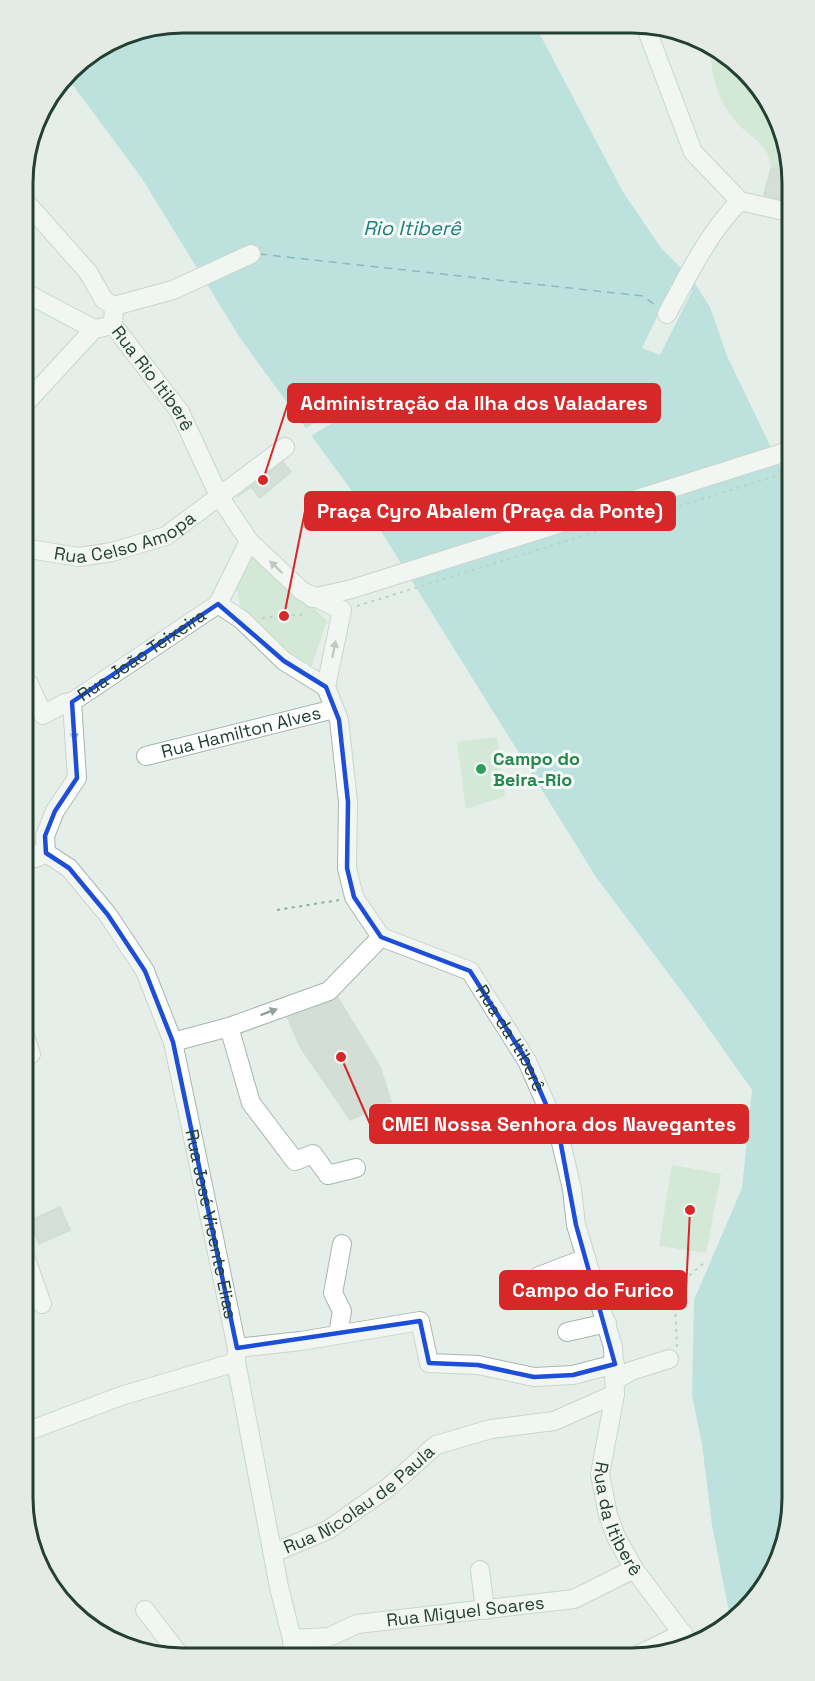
<svg xmlns="http://www.w3.org/2000/svg" width="815" height="1681" font-family="'Space Grotesk',sans-serif">
<rect width="100%" height="100%" fill="#e5eee8"/>
<!-- built -->
<polygon fill="#d3ded7" points="337,995 381,1067 392,1102 350,1121 300,1048 285,1014"/>
<!-- green -->
<g fill="#bddfc1">
<path d="M711,49l27,14 46,69 8,51v19l-29,-3c2,-9 8,-22 8,-31 -2,-25 -21,-30 -35,-46 -17,-20 -26,-47 -25,-73z"/>
<polygon points="254,556 275,570 327,621 311,668 298,667 241,611 235,579"/>
<polygon points="497,737 505,796 466,809 457,742"/>
<polygon points="672,1165 721,1174 706,1253 659,1246"/>
</g>
<!-- water -->
<path fill="#8cd3d1" d="M183,23l352,2 88,167 38,56 31,31 18,28 17,49 65,135v905l-4,31 4,20v62l-33,87 -29,21 -18,-92 -10,-81 -10,-48 2,-96 48,-112 10,-98 -60,-85 -96,-128 -217,-349 -139,-190 -99,-161 -75,-101c31,-39 71,-45 117,-53z"/>
<!-- pier -->
<g fill="#e5eee8">
<polygon points="674,282 692,291 660,355 642,348"/>
<polygon points="341,400 352,417 342,423 339,419 309,437 303,430 335,410 332,405"/>
</g>
<g fill="none" stroke-linecap="round" stroke-linejoin="round">
<!-- ferry -->
<polyline stroke="#1c7e7d" stroke-width="1.5" stroke-dasharray="8 6" stroke-linecap="butt" points="259,254 643,296 659,308"/>
</g>
<!-- building -->
<g fill="#bdccc3" stroke="#b7c8be" stroke-width="1.5">
<polygon points="771,168 790,170 792,202 764,195"/>
<polygon points="283,462 291,472 260,498 251,487 237,497"/>
<polygon points="60,1207 70,1230 39,1244 29,1221"/>
</g>
<g fill="none" stroke-linecap="round" stroke-linejoin="round">
<!-- minor casing -->
<g stroke="#a7b6ae" stroke-width="20">
<g id="minor">
<polyline points="645,25 693,152 740,201 792,213"/>
<path id="s1" d="M24,200l64,72 16,28 10,6 -1,19 67,87 39,84 30,45 53,50 40,19 -16,77"/>
<polyline points="24,292 94,329 105,327"/>
<polyline points="114,306 173,290 251,254"/>
<path d="M667,314c22,-40 41,-81 73,-113"/>
<polyline points="24,405 94,329"/>
<path id="s2" d="M23,548l56,9 33,-5 54,-16 119,-89"/>
<polyline points="312,598 352,589 792,450"/>
<polyline points="218,604 242,620 284,661 326,687"/>
<polyline points="23,682 29,684 43,715 65,703 72,702"/>
<path id="s3" d="M326,687l13,33 9,82 -1,66 7,29 27,40 89,34 57,90 32,73 13,55 4,36 37,122 2,47 -15,80 8,41 8,22 18,32 57,76"/>
<path id="s4" d="M146,756l188,-47"/>
<path id="s5" d="M23,854l23,-1 23,15 39,47 37,56 28,71 64,306 -1,14 43,225 13,52 1,18"/>
<path id="s6" d="M36,858l10,-5 -1,-17 10,-25 22,-33 -5,-76 146,-98 31,-63"/>
<polyline points="229,1027 251,1103 295,1161 313,1154 328,1175 356,1168"/>
<polyline points="23,1030 31,1054"/>
<polyline points="173,1042 229,1027 329,991 381,937"/>
<polyline points="23,1251 42,1304"/>
<polyline points="539,1276 586,1258"/>
<polyline points="567,1332 607,1323"/>
<polyline points="338,1334 342,1311 333,1293 342,1244"/>
<polyline points="237,1348 301,1341 420,1321 429,1363 478,1365 534,1377 573,1375 615,1364"/>
<polyline points="616,1380 631,1371 669,1359"/>
<polyline points="23,1433 121,1396 236,1362"/>
<path id="s7" d="M273,1553l55,-23 61,-43 47,-42 55,-16 63,-8 61,-27"/>
<polyline points="480,1570 485,1610"/>
<polyline points="145,1610 181,1657"/>
<path id="s8" d="M292,1639l37,-2 28,-13 217,-25 60,-30"/>
<polyline points="632,1658 683,1633"/>
</g>
</g>
<!-- path -->
<g stroke="#85b29c" stroke-width="2" stroke-dasharray="3 4.5" stroke-linecap="butt">
<polyline points="357,606 792,471"/>
<polyline points="262,618 307,614"/>
<polyline points="277,910 339,900"/>
<polyline points="677,1347 675,1303 690,1275 705,1262"/>
</g>
<!-- minor -->
<use href="#minor" stroke="#fff" stroke-width="18"/>
</g>
<!-- one-way arrows -->
<defs><path id="oneway-solid" d="M-6-.8H1V-3.2L6.5 0L1 3.2V.8H-6Z" transform="scale(1.5)"/></defs>
<g fill="#91a099">
<use href="#oneway-solid" transform="translate(276 567) rotate(-136)"/>
<use href="#oneway-solid" transform="translate(334 649) rotate(-79)"/>
<use href="#oneway-solid" transform="translate(74 732) rotate(87)"/>
<use href="#oneway-solid" transform="translate(269 1012) rotate(-20)"/>
</g>
<!-- marked area -->
<path d="M0 0H815V1681H0ZM218,604l66,57 42,26 13,33 9,82 -1,66 7,29 27,40 89,34 57,90 32,73 17,91 39,139 -42,11 -39,2 -56,-12 -49,-2 -9,-42 -183,27 -64,-306 -28,-71 -37,-56 -39,-47 -23,-15 -1,-17 10,-25 22,-33 -5,-76z" fill="#e5eee8" fill-opacity=".55" fill-rule="evenodd"/>
<path fill="none" stroke="#1d4ed8" stroke-width="4.5" stroke-linejoin="round" d="M218,604l66,57 42,26 13,33 9,82 -1,66 7,29 27,40 89,34 57,90 32,73 17,91 39,139 -42,11 -39,2 -56,-12 -49,-2 -9,-42 -183,27 -64,-306 -28,-71 -37,-56 -39,-47 -23,-15 -1,-17 10,-25 22,-33 -5,-76z"/>
<!-- markers -->
<circle fill="#2e9e5b" stroke="#f5faf7" stroke-width="2" cx="481" cy="769" r="6"/>
<g text-anchor="middle" stroke-width="6" stroke-linejoin="round" paint-order="stroke">
<!-- street labels -->
<g font-size="18" fill="#234033" stroke="#f5faf7">
<text dy="6" stroke="none"><textPath href="#s1" startOffset="226">Rua Rio Itiberê</textPath></text>
<text dy="6" stroke="none"><textPath href="#s2" startOffset="106">Rua Celso Amopa</textPath></text>
<text dy="6" stroke="none"><textPath href="#s6" startOffset="255">Rua João Teixeira</textPath></text>
<text dy="6" stroke="none"><textPath href="#s4" startOffset="98">Rua Hamilton Alves</textPath></text>
<text dy="6" stroke="none"><textPath href="#s3" startOffset="436">Rua da Itiberê</textPath></text>
<text dy="6" stroke="none"><textPath href="#s5" startOffset="441">Rua José Vicente Elias</textPath></text>
<text dy="6" stroke="none"><textPath href="#s7" startOffset="102">Rua Nicolau de Paula</textPath></text>
<text dy="6" stroke="none"><textPath href="#s3" startOffset="940">Rua da Itiberê</textPath></text>
<text dy="6" stroke="none"><textPath href="#s8" startOffset="177">Rua Miguel Soares</textPath></text>
</g>
<!-- leisure labels -->
<g font-size="18" font-weight="bold" fill="#27864d" stroke="#f5faf7" text-anchor="start">
<text x="493" y="765">Campo do<tspan x="493" dy="21">Beira-Rio</tspan></text>
</g>
<!-- water labels -->
<g font-size="20" font-style="italic" fill="#1c7e7d" stroke="#f5faf7">
<text x="412" y="235">Rio Itiberê</text>
</g>
</g>
<!-- crop -->
<path d="M0 0H815V1681H0ZM183 33H632A150 150 0 0 1 782 183V1498A150 150 0 0 1 632 1648H183A150 150 0 0 1 33 1498V183A150 150 0 0 1 183 33Z" fill="#e4ebe7" fill-rule="evenodd"/>
<path fill="none" stroke="#234033" stroke-width="3" d="M183 33H632A150 150 0 0 1 782 183V1498A150 150 0 0 1 632 1648H183A150 150 0 0 1 33 1498V183A150 150 0 0 1 183 33Z"/>
<!-- callouts -->
<path fill="none" stroke="#d62828" stroke-width="2" d="M263 480L288 403M284 616L305 511M341 1057L370 1124M690 1210L686 1290"/>
<g fill="#d62828" stroke="#f5faf7" stroke-width="2">
<circle cx="263" cy="480" r="6"/>
<circle cx="284" cy="616" r="6"/>
<circle cx="341" cy="1057" r="6"/>
<circle cx="690" cy="1210" r="6"/>
</g>
<g fill="#d62828" stroke="#d62828" stroke-width="2">
<rect x="288" y="384" width="372" height="38" rx="6"/>
<rect x="305" y="492" width="370" height="38" rx="6"/>
<rect x="370" y="1105" width="378" height="38" rx="6"/>
<rect x="500" y="1271" width="186" height="38" rx="6"/>
</g>
<g font-size="20" text-anchor="middle" font-weight="bold" fill="#fff">
<text x="474" y="410">Administração da Ilha dos Valadares</text>
<text x="490" y="518">Praça Cyro Abalem (Praça da Ponte)</text>
<text x="559" y="1131">CMEI Nossa Senhora dos Navegantes</text>
<text x="593" y="1297">Campo do Furico</text>
</g>
</svg>
